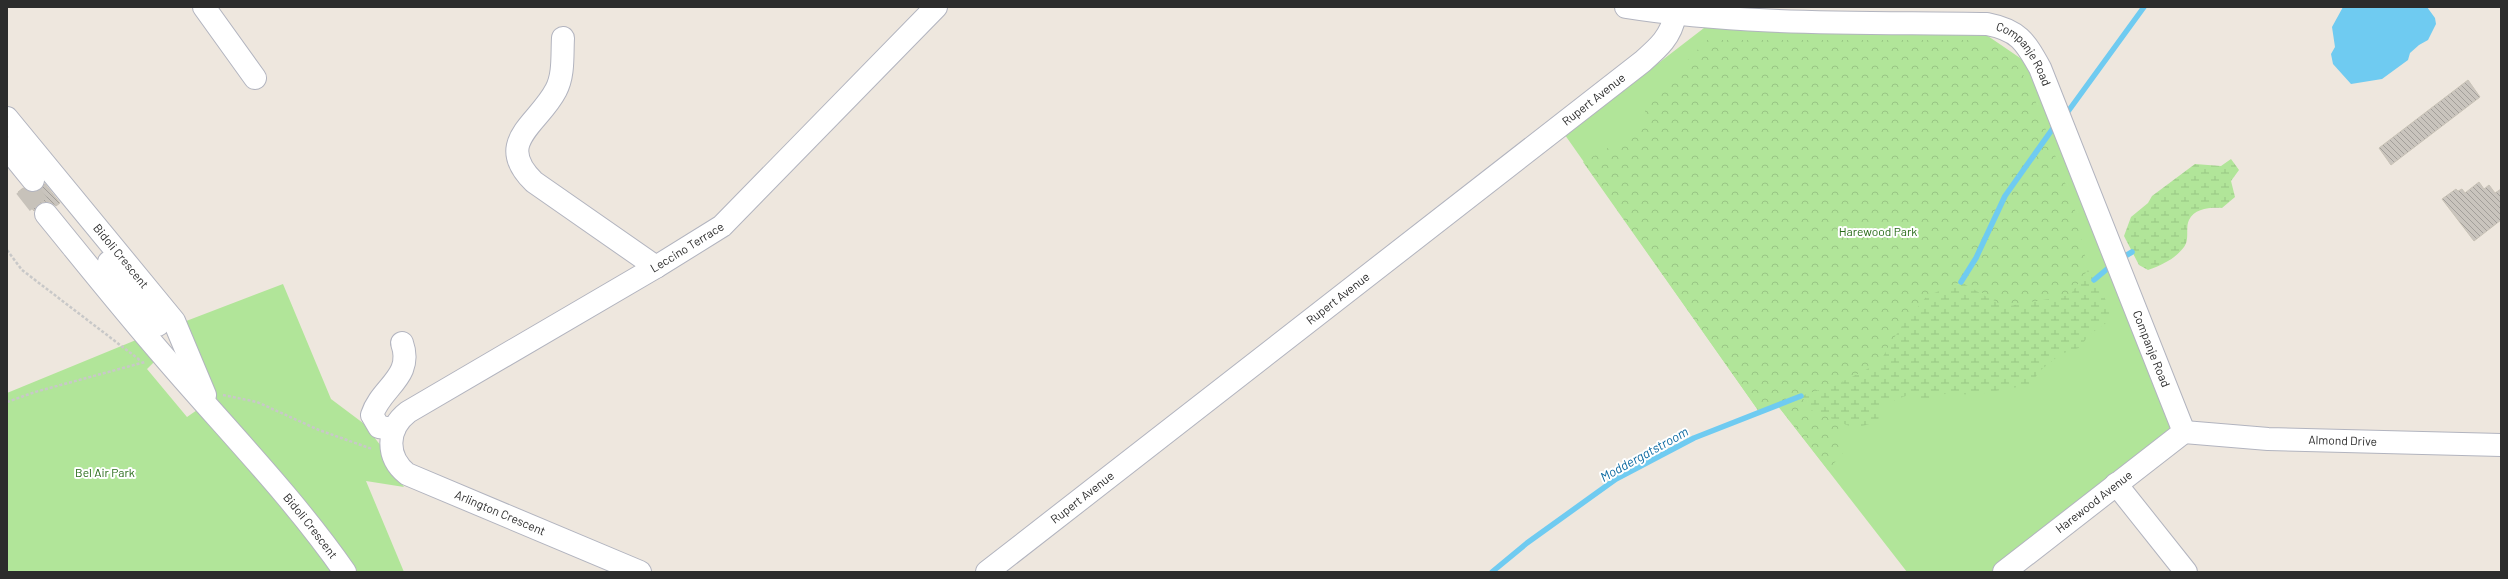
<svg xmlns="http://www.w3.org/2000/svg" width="2508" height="579" font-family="Barlow,sans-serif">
<defs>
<pattern id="forest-crowns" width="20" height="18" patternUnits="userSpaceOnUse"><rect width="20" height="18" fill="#b1e599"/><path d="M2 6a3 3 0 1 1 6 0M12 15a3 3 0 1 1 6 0" fill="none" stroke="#98c584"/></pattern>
<pattern id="wetland-marsh" width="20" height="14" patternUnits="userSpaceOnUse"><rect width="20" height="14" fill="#b1e599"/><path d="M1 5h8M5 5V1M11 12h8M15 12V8" fill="none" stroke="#98c584"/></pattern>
<pattern id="building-back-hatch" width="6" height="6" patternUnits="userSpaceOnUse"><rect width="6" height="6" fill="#c9c4bd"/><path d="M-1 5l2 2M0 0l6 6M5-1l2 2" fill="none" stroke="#a39f9a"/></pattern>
</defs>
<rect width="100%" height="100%" fill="#eee7de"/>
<!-- green -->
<g fill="#b1e599">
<polygon points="1704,28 1982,32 2026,62 2170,426 2169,431 2069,514 1993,572 1907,572 1778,406 1760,413 1565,135"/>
<polygon points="283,284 331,399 363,423 381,446 388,466 404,487 366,481 404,572 357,572 216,398 181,323"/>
<polygon points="136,340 154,362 147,369 187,417 200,408 334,572 7,572 7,393"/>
</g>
<!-- forest -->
<polygon fill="url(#forest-crowns)" points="1707,40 1968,40 2003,47 2029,83 2076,213 2088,270 2070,295 2004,307 1978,290 1901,327 1879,363 1842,382 1802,396 1830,416 1840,421 1838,431 1834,433 1835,440 1843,453 1828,470 1778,406 1760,413 1583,162 1643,128 1646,103"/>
<!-- wetland -->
<g fill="url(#wetland-marsh)">
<path d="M2231,159l8,11 -8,11 4,16 -13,11c-10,-1 -28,0 -33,12 -4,8 1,19 -5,27 -9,12 -22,18 -36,23l-9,-5 -15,-29 7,-19 17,-14 4,-7 43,-32 26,2z"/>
<polygon points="2088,270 2111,309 2106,323 2090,334 2079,348 2061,354 2042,369 2029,385 1974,395 1947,393 1927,401 1908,395 1880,406 1878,422 1854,428 1811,410 1801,396 1842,382 1879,363 1901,327 1927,296 1961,282 2004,307 2070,295"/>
</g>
<!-- water -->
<polygon fill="#6fcbf1" points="2343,7 2427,7 2435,18 2436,24 2428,40 2419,45 2410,53 2408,60 2382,79 2351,84 2333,64 2331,54 2335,47 2332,27"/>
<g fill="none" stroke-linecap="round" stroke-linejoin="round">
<!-- stream -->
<g stroke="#6fcbf1" stroke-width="5.5">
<polyline points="2064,117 2144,7"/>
<polyline points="2120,259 2132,252"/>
<polyline points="2094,280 2113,264"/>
<polyline points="1961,282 1976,258 2005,196 2056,124"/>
<polyline points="1492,572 1527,543 1616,479 1694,438 1801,396"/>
</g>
</g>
<!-- building -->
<g fill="url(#building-back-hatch)" stroke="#c9c3b7">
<polygon points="2468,80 2480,97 2391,165 2379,148"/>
<polygon points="2479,182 2484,189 2489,185 2495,193 2501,189 2501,220 2474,241 2442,199 2456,189 2458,191 2462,189 2465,193"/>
<polygon points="45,184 60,203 56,206 50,202 44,202 38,205 34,211 18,192 23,188 35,192"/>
</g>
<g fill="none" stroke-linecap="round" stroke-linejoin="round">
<!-- minor-tunnel -->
<polyline stroke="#c7c2ba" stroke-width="22" stroke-dasharray="22 11" stroke-linecap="butt" points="25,187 46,214"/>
<!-- minor casing -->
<g stroke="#b2b4bf" stroke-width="24">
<g id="minor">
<polyline points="204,7 255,78"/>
<path id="s1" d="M1626,7c119,19 241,15 361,17 31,6 38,17 53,44l144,364"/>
<path d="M563,38c-1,17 1,37 -7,52 -18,35 -63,52 -22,92l122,85"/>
<path id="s2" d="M7,118l167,203 31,74"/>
<polyline points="7,148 33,180"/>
<path id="s3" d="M46,214c40,49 79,98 120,145 60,70 126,137 179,213"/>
<polyline points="109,262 128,290 158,325"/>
<path d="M394,429l-15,-2 -7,-12c9,-28 42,-38 30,-72"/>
<path id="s4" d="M2184,432l84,7 233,6"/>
<polyline points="2116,484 2186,572"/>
<path id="s5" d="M640,572l-233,-98c-21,-17 -21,-45 1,-62l248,-145 66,-41 214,-219"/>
<path id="s6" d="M987,572l655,-510c16,-14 29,-25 33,-47"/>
<path id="s7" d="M2004,572l180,-140"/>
</g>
</g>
<!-- path -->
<g stroke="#c8c8c8" stroke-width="2.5" stroke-dasharray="3 2" stroke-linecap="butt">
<polyline points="7,250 22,270 141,361"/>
<polyline points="223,395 257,402 319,430 372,449"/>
<polyline points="7,402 35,392 145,362"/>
</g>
<!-- minor -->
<use href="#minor" stroke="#fff" stroke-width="22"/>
</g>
<g text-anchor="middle" stroke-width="4" stroke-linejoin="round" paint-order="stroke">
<!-- street labels -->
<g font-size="12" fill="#2c2c2c" stroke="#fff">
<text dy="4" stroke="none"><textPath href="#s1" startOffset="412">Companje Road</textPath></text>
<text dy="4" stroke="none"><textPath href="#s6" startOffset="769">Rupert Avenue</textPath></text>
<text dy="4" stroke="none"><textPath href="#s5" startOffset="649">Leccino Terrace</textPath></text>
<text dy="4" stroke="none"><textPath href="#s2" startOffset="179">Bidoli Crescent</textPath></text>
<text dy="4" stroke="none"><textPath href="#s6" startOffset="445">Rupert Avenue</textPath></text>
<text dy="4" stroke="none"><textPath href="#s1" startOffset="736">Companje Road</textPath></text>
<text dy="4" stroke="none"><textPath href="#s4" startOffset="159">Almond Drive</textPath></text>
<text dy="4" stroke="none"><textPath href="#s6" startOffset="121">Rupert Avenue</textPath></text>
<text dy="4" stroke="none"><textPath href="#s7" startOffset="114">Harewood Avenue</textPath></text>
<text transform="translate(500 513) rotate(23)" y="4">Arlington Crescent</text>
<text dy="4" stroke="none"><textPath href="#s3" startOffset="409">Bidoli Crescent</textPath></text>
</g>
<!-- park labels -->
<g font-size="12" fill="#286b19" stroke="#fff">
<text x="1878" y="236">Harewood Park</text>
<text x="105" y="477">Bel Air Park</text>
</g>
<!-- water labels -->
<g font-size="13" font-style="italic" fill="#0b69a1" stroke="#fff">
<text transform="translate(1644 454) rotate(-29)" y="5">Moddergatstroom</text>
</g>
</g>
<!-- border -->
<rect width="2508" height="579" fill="none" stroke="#2c2c2c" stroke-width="16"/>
</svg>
